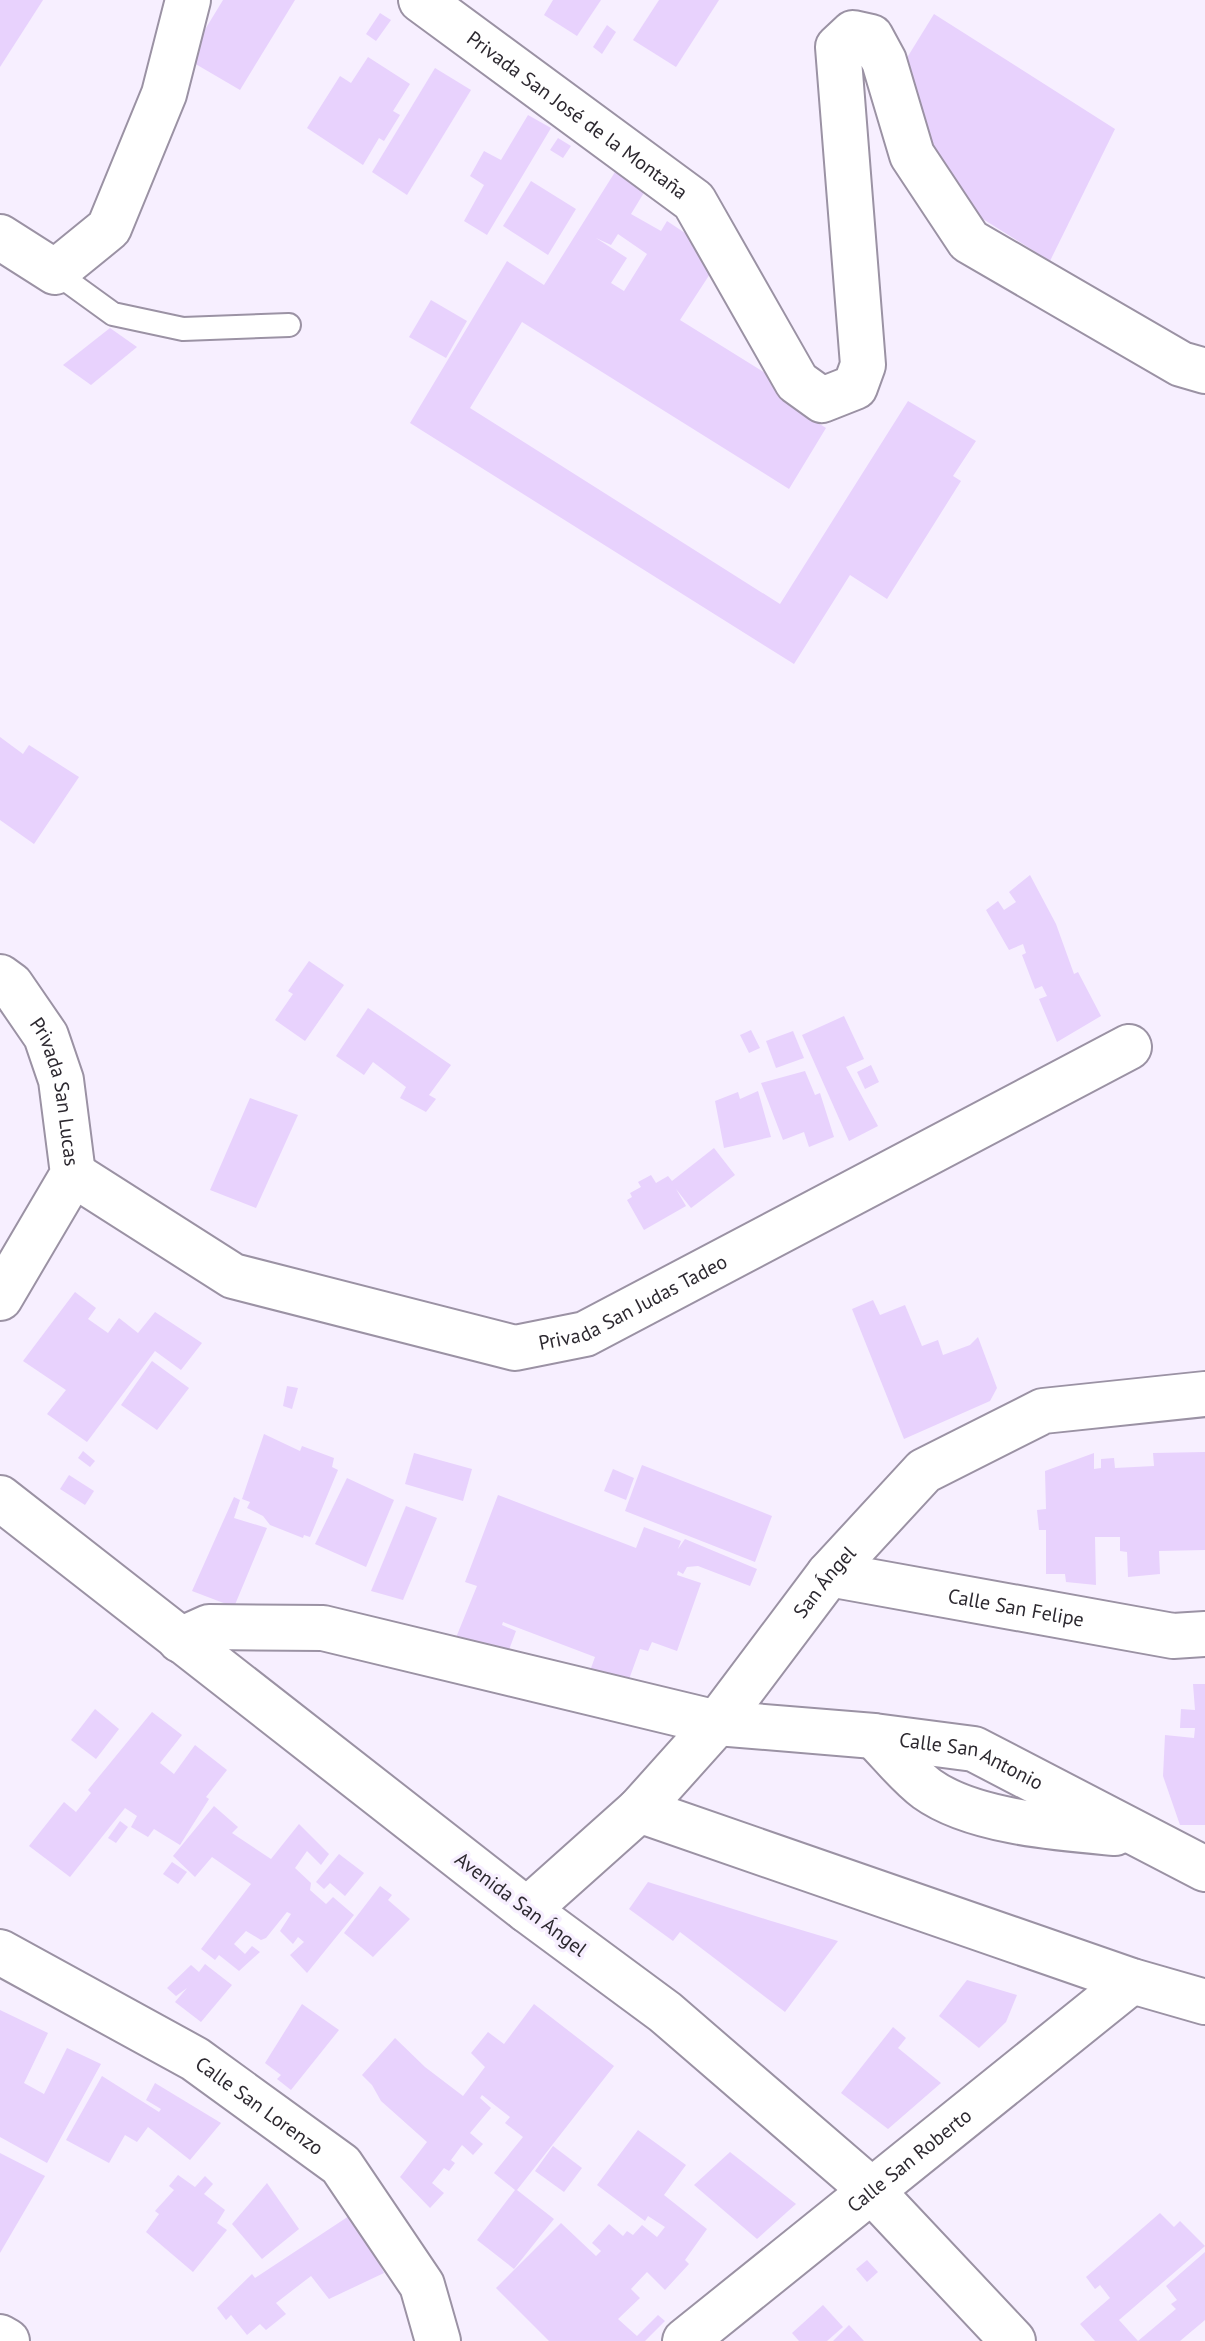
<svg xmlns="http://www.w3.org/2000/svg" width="1205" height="2341" font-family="'PT Sans',sans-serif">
<rect width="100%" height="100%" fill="#f7efff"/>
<!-- building -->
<g fill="#e8d2fd" fill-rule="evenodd">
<polygon points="0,0 43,0 0,67"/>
<polygon points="223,0 295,0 240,90 187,59"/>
<polygon points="553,0 601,0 577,36 544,15"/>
<polygon points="659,0 719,0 676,67 633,40"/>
<polygon points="380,13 391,20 376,41 366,34"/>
<polygon points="934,14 1115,129 1050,261 962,206 884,95"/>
<polygon points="607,25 616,32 602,54 593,47"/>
<polygon points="368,57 410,84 393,111 400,115 384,141 379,138 363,165 307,128 340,76 351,83"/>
<polygon points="435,68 471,90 407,195 372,172"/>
<polygon points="528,115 551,128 487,235 464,221 484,185 470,176 484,151 501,160"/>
<polygon points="558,138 571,146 563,158 550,150"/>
<path d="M615,172l30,19 -14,23 30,17 6,-10 54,36 -41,63 119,74 -8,12 35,22 -37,61 -267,-167 -52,86 310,196 128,-203 68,40 -23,35 8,5 -74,118 -37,-24 -56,89 -384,-241 97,-162 37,24zM618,234l29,20 -23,37 -13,-8 16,-25 -31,-20 15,7z"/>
<polygon points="531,181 576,209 548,255 503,226"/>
<polygon points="431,300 467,321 446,358 409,337"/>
<polygon points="110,328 137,347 91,385 63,365"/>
<polygon points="0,737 23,754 29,745 79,777 34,844 0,820"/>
<polygon points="1030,875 1056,924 1074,974 1078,972 1101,1016 1057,1042 1039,999 1047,996 1042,986 1035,989 1022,955 1026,953 1023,944 1009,950 986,910 998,901 1004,910 1016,902 1009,892"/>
<polygon points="309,961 344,985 305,1041 275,1020 293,994 288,991"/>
<polygon points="368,1008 451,1065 429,1095 436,1099 426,1112 400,1098 406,1087 373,1062 364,1075 336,1056"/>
<polygon points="844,1016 864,1059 846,1067 878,1126 849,1141 802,1035"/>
<polygon points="751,1030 760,1048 749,1053 740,1035"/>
<polygon points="793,1031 804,1058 776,1068 766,1041"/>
<polygon points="871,1065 879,1082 865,1089 857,1072"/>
<polygon points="805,1071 815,1095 820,1093 834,1137 809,1147 804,1132 783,1140 761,1083"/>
<polygon points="758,1091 771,1137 724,1148 715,1101 738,1092 740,1099"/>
<polygon points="250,1098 298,1115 256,1208 210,1190"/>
<polygon points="714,1148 735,1175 691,1208 676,1189 686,1206 644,1230 627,1200 632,1197 630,1193 641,1187 638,1182 651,1175 656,1183 668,1176 672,1181"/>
<polygon points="75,1292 96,1308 88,1319 108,1333 119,1318 138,1333 155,1312 202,1343 181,1370 155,1351 87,1442 47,1414 66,1390 23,1361"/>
<polygon points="873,1300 880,1315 905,1305 922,1346 938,1340 943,1355 970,1345 978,1337 997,1388 990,1401 904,1439 852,1309"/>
<polygon points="152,1361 189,1388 157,1430 121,1405"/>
<polygon points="287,1386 298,1388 292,1409 283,1406"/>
<polygon points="264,1434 300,1451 302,1446 334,1458 332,1467 338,1470 310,1537 304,1535 303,1538 270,1525 263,1516 247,1508 250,1502 242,1499"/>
<polygon points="83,1451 95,1461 90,1467 78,1458"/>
<polygon points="1205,1452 1205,1550 1159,1551 1160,1574 1128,1577 1127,1552 1120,1551 1120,1537 1095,1537 1096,1585 1066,1582 1065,1574 1046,1574 1046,1530 1039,1530 1037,1510 1046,1509 1045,1471 1094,1453 1094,1469 1101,1468 1101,1459 1114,1458 1115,1468 1154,1466 1153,1453"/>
<polygon points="414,1453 472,1469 463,1501 405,1484"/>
<polygon points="642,1465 772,1516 755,1562 625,1511"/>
<polygon points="613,1469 634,1478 626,1500 604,1491"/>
<polygon points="69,1475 94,1491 85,1505 60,1489"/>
<polygon points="347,1478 394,1500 366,1567 315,1544"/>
<polygon points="498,1495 636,1548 644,1527 681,1541 678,1549 685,1539 757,1569 750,1586 698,1566 687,1567 683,1574 678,1571 677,1575 701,1583 677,1651 652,1642 648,1651 640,1649 624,1693 587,1679 595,1657 503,1622 502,1625 516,1631 506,1658 455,1640 477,1586 465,1582"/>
<polygon points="234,1497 240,1500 234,1518 267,1528 234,1607 192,1591"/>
<polygon points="406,1506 437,1518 403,1600 371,1591"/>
<polygon points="1193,1684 1205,1684 1205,1825 1180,1825 1163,1776 1165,1735 1194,1738 1195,1728 1180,1728 1181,1709 1195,1710"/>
<polygon points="95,1709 119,1729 96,1759 71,1740"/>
<polygon points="152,1712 182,1735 160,1763 174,1774 195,1745 227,1770 206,1797 209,1799 180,1845 154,1829 148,1837 131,1827 137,1816 125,1808 70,1877 29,1846 64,1802 76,1812 91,1793 88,1790"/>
<polygon points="214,1806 238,1827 232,1833 271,1859 299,1824 329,1854 321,1865 307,1851 295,1868 311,1883 310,1890 326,1904 333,1897 354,1915 307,1973 290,1955 304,1942 298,1937 293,1944 280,1931 291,1914 287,1912 266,1938 261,1940 246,1931 234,1944 245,1954 252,1946 260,1952 239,1971 219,1955 215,1960 201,1949 251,1884 212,1857 195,1877 173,1856"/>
<polygon points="120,1821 128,1827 116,1843 108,1838"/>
<polygon points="339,1854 364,1873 345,1896 330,1883 324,1889 316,1882"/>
<polygon points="172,1862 187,1872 178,1884 163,1874"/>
<polygon points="648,1882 768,1920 838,1941 785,2012 680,1932 673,1941 629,1909"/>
<polygon points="380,1886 392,1895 388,1900 410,1919 373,1957 344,1933"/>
<polygon points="205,1964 232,1985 201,2022 175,2002 187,1988 176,1996 167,1988 191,1965 199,1972"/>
<polygon points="967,1980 1017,1995 1006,2022 979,2048 939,2016"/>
<polygon points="302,2004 339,2030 291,2090 277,2079 281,2075 265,2063"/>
<polygon points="534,2004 614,2066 517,2190 554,2219 514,2269 477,2240 515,2190 494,2173 523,2137 505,2123 510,2117 482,2095 480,2098 491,2108 470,2133 483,2144 473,2155 462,2145 451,2160 455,2163 449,2171 444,2168 432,2183 444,2193 430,2208 400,2177 427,2142 381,2101 372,2085 362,2075 395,2038 425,2067 463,2096 485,2067 471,2053 488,2032 504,2044"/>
<polygon points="0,2010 48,2033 24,2083 44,2094 67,2048 101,2064 47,2163 0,2137"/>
<polygon points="893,2027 906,2038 898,2048 941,2083 888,2129 841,2093"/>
<polygon points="102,2076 159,2112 161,2109 146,2100 155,2083 221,2123 190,2160 148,2127 137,2142 125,2135 109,2163 66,2140"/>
<polygon points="638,2130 686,2165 664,2195 707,2229 685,2260 689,2264 665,2290 647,2272 631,2289 640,2298 618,2319 637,2336 658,2315 665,2321 645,2341 549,2341 496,2288 561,2223 596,2256 601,2251 592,2243 609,2224 623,2236 627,2231 633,2235 642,2225 657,2237 665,2227 648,2216 645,2221 597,2185"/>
<polygon points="553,2146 582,2168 564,2192 535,2171"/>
<polygon points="730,2152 796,2204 757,2239 694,2185"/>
<polygon points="0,2153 45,2176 0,2253"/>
<polygon points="178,2175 195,2187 205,2176 213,2184 204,2194 225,2210 217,2223 227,2230 193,2272 146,2232 159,2214 155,2211 174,2190 169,2186"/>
<polygon points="267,2183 299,2229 262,2259 232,2224"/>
<polygon points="1160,2213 1174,2227 1180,2221 1205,2246 1119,2320 1138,2341 1176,2309 1171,2304 1177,2300 1166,2286 1205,2252 1205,2320 1180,2341 1095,2341 1080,2324 1110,2298 1100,2285 1095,2289 1086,2277"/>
<polygon points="349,2216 362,2228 384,2273 329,2299 311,2276 276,2303 286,2314 266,2330 260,2324 247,2335 231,2315 226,2320 217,2308 252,2274 255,2278"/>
<polygon points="867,2260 878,2272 867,2282 856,2269"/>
<polygon points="823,2305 843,2327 827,2341 799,2341 792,2333"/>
<polygon points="849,2325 864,2341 833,2341"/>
</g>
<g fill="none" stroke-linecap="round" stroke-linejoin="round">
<!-- service casing -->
<g stroke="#9b92a4" stroke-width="26">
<polyline id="service" points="55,272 113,314 183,329 289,325"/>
</g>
<!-- minor casing -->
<g stroke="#9b92a4" stroke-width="48">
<g id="minor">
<path id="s1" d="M421,0l273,201 103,181 25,18 33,-13 8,-22 -25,-318 15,-14 18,4 13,24 28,94 57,86 212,123 24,7"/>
<polyline points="0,237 55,272 109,228 164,94 188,0"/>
<path id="s2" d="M0,977l11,8 35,51 15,44 12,94 -73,124"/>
<path id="s3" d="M73,1174l160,102 282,72 70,-14 544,-287"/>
<path id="s4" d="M829,1574l344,62 32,-2"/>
<path id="s5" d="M180,1640l29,-13 114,1 394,95 157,13 100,13 231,120"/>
<path d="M874,1736c17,17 34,39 53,53 46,33 132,39 188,44"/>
<path id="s6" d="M639,1810l78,-87 112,-149 95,-103 119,-60 162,-17"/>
<path id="s7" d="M0,1952l195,107 146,106 81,120 16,56"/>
<polyline points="0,2337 7,2341"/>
<path id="s8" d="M685,2341l447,-360"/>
</g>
</g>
<!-- tertiary casing -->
<g stroke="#9b92a4" stroke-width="48">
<polyline id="tertiary" points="527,1910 665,2012 870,2189 1013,2341"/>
</g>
<!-- secondary casing -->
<g stroke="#9b92a4" stroke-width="48">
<polyline id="secondary" points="0,1498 527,1910 639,1810 1132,1981 1205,2002"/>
</g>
<!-- service -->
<use href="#service" stroke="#fff" stroke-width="22"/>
<!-- minor -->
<use href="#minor" stroke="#fff" stroke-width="44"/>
<!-- tertiary -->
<use href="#tertiary" stroke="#fff" stroke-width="44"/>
<!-- secondary -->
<use href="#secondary" stroke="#fff" stroke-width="44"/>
</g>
<g text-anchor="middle" stroke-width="7" stroke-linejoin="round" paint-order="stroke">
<!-- street labels -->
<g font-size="20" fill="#2d2930" stroke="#f7efff">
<text dy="7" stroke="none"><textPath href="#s1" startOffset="194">Privada San José de la Montaña</textPath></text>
<text dy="7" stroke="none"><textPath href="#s2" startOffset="132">Privada San Lucas</textPath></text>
<text dy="7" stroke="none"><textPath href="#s3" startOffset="608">Privada San Judas Tadeo</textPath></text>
<text dy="7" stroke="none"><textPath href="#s6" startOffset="294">San Ángel</textPath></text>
<text dy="7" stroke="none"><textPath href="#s4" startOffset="190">Calle San Felipe</textPath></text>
<text dy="7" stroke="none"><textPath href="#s5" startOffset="810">Calle San Antonio</textPath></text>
<text transform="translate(521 1904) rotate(37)" y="7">Avenida San Ángel</text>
<text dy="7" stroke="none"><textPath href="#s7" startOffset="302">Calle San Lorenzo</textPath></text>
<text dy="7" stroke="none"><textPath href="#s8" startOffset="288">Calle San Roberto</textPath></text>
</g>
</g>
</svg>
